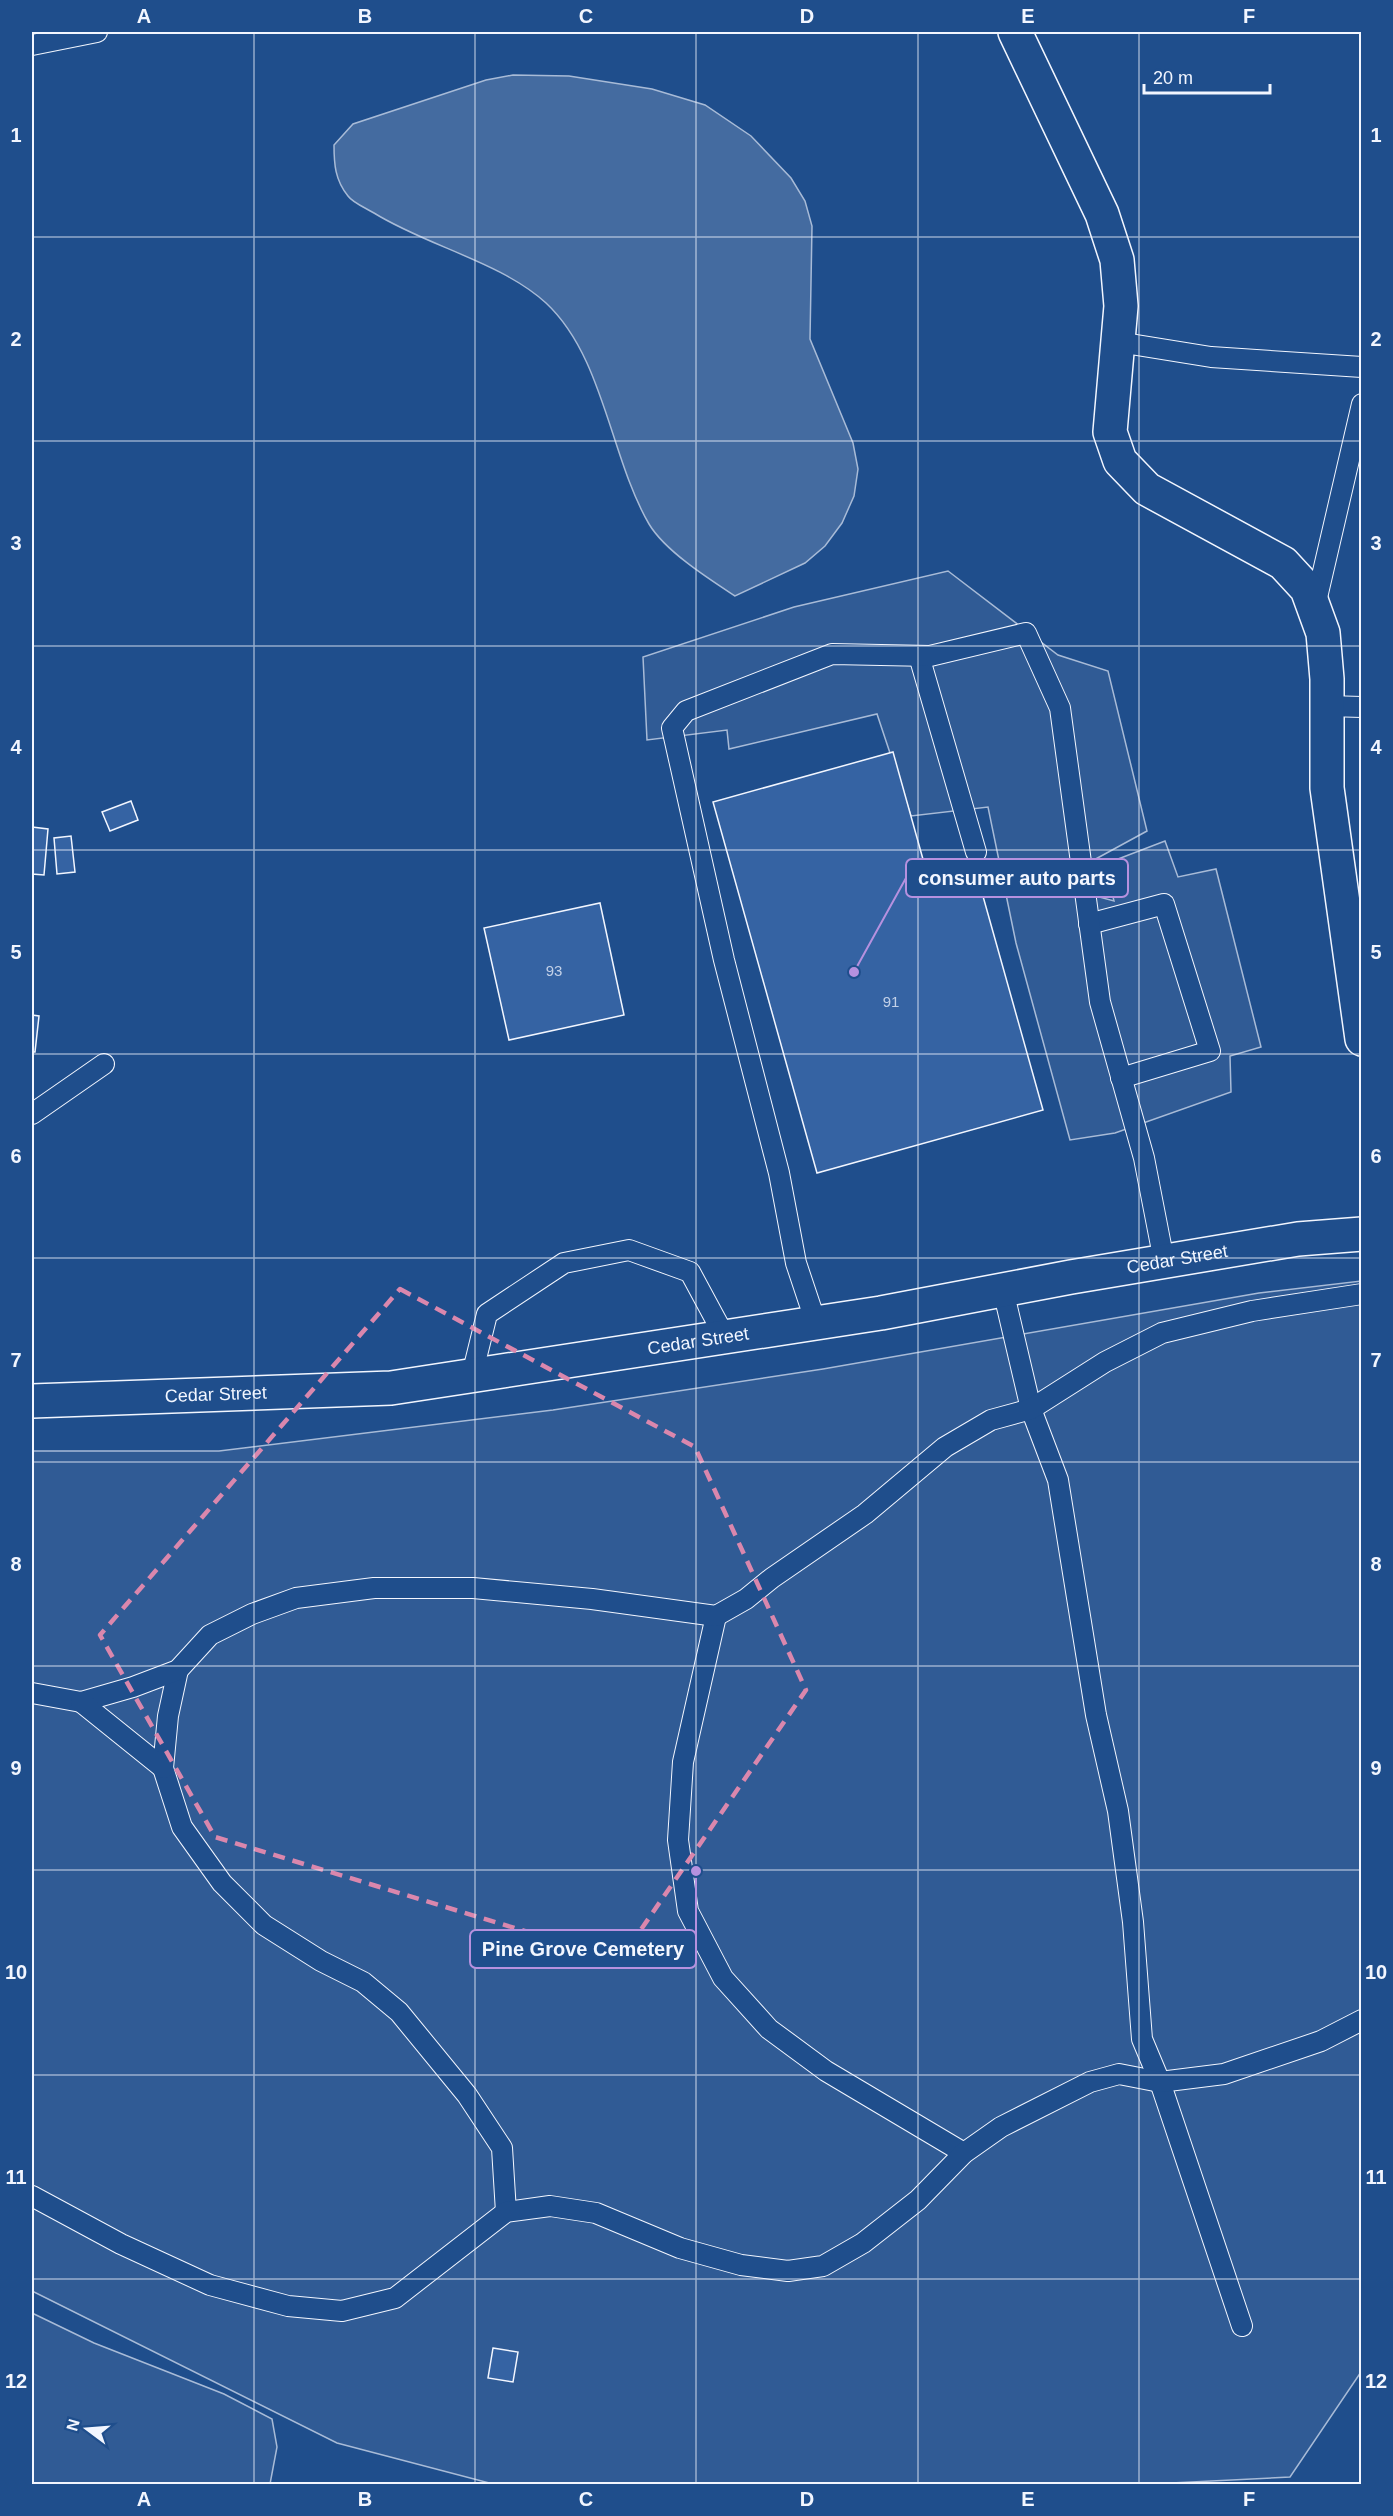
<svg xmlns="http://www.w3.org/2000/svg" width="1393" height="2516" font-family="Helvetica,sans-serif">
<rect width="100%" height="100%" fill="#1f4e8c"/>
<!-- built -->
<g fill="#305b95" stroke="#a8bbd7" stroke-width="1.5">
<polygon points="948,571 1058,655 1108,671 1147,831 1092,861 1099,897 1114,901 1105,864 1165,841 1178,877 1216,869 1261,1047 1230,1056 1231,1092 1115,1133 1070,1140 1016,943 988,807 911,816 877,714 729,749 727,730 647,740 643,657 794,607"/>
<polygon points="1361,1281 1361,2372 1290,2477 1151,2484 493,2484 337,2443 32,2291 32,1451 219,1451 553,1410 823,1369 1259,1293"/>
<polygon points="32,2313 94,2343 224,2394 272,2419 277,2447 270,2484 32,2484"/>
</g>
<!-- water -->
<path fill="#446ba0" stroke="#a8bbd7" stroke-width="1.5" d="M513,75l56,1 83,13 53,16 46,31 40,42 14,23 7,25 -2,113 43,104 5,26 -4,27 -12,27 -17,23 -20,17 -70,33c-26,-17 -70,-45 -86,-72 -39,-67 -45,-167 -103,-221 -45,-41 -119,-57 -172,-90 -8,-5 -21,-10 -26,-17 -13,-16 -14,-32 -14,-51l19,-21 133,-44z"/>
<!-- building -->
<g fill="#3563a3" stroke="#f2f6ff" stroke-width="1.5">
<polygon points="893,752 933,895 979,882 1043,1110 817,1173 713,802"/>
<polygon points="131,801 138,820 110,831 102,812"/>
<polygon points="32,827 48,829 44,875 32,874"/>
<polygon points="71,836 75,872 57,874 54,838"/>
<polygon points="600,903 624,1015 509,1040 484,928"/>
<polygon points="32,1015 39,1016 35,1052 32,1052"/>
<polygon points="493,2348 518,2352 513,2382 488,2378"/>
</g>
<g fill="none" stroke-linecap="round" stroke-linejoin="round">
<!-- service casing -->
<g stroke="#f2f6ff" stroke-width="22">
<g id="service">
<polyline points="32,45 97,32"/>
<polyline points="1118,342 1211,357 1362,367"/>
<polyline points="1315,606 1362,404"/>
<polyline points="919,656 976,852"/>
<polyline points="1327,706 1362,707"/>
<polyline points="1089,924 1164,904 1210,1051 1121,1078"/>
<polyline points="32,1114 104,1064"/>
<polyline points="1003,1290 1031,1409 1058,1480 1096,1715 1118,1811 1133,1922 1142,2039 1160,2082 1242,2326"/>
<polyline points="816,1323 796,1263 779,1173 724,960 672,728 686,711 832,654 930,656 1026,633 1060,708 1100,1002 1144,1158 1164,1261"/>
<polyline points="472,1375 487,1314 564,1263 629,1250 690,1272 725,1337"/>
<polyline points="716,1616 683,1762 678,1840 688,1911 723,1978 769,2029 826,2071 964,2153"/>
<polyline points="178,1670 168,1716 163,1768 182,1827 222,1883 264,1925 321,1961 363,1982 399,2012 467,2095 502,2148 506,2212"/>
<polyline points="32,1693 81,1702 133,1687 178,1670 210,1635 252,1614 296,1598 374,1588 473,1588 592,1599 716,1616 746,1599 772,1578 865,1514 945,1447 991,1420 1031,1409 1105,1362 1162,1333 1252,1311 1362,1294"/>
<polyline points="81,1702 163,1768"/>
<polyline points="32,2196 121,2244 210,2285 288,2306 342,2311 395,2298 506,2212 550,2206 596,2213 680,2248 741,2265 788,2271 823,2266 863,2243 918,2200 964,2153 1001,2127 1090,2082 1119,2074 1160,2082 1224,2074 1321,2041 1362,2020"/>
</g>
</g>
<!-- minor casing -->
<g stroke="#f2f6ff" stroke-width="36">
<polyline id="minor" points="1015,32 1102,214 1117,260 1121,306 1110,432 1120,461 1147,489 1283,563 1307,589 1323,633 1327,679 1327,788 1362,1039"/>
</g>
<!-- secondary casing -->
<g stroke="#f2f6ff" stroke-width="36">
<g id="secondary">
<path id="s1" d="M32,1401l359,-13 490,-75 190,-36 227,-38 64,-5"/>
</g>
</g>
<!-- service -->
<use href="#service" stroke="#1f4e8c" stroke-width="20"/>
<!-- minor -->
<use href="#minor" stroke="#1f4e8c" stroke-width="33"/>
<!-- secondary -->
<use href="#secondary" stroke="#1f4e8c" stroke-width="33"/>
</g>
<!-- marked area -->
<path fill="none" stroke="#da87ad" stroke-width="4.5" stroke-dasharray="12 8" stroke-linejoin="round" d="M400,1289l295,158 111,243 -186,270 -405,-123 -115,-202z"/>
<!-- grid -->
<path fill="none" stroke="#f2f6ff" stroke-width="1.5" stroke-opacity="0.55" d="M254,32v2452M475,32v2452M696,32v2452M918,32v2452M1139,32v2452M32,237h1330M32,441h1330M32,646h1330M32,850h1330M32,1054h1330M32,1258h1330M32,1462h1330M32,1666h1330M32,1870h1330M32,2075h1330M32,2279h1330"/>
<g text-anchor="middle" stroke-width="4.5" stroke-linejoin="round" paint-order="stroke">
<!-- number labels -->
<g font-size="15" fill="#c3d1e8">
<text x="554" y="976">93</text>
<text x="891" y="1007">91</text>
</g>
<!-- street labels -->
<g font-size="18" fill="#f2f6ff" stroke="#1f4e8c">
<text dy="6" stroke="none"><textPath href="#s1" startOffset="1156">Cedar Street</textPath></text>
<text dy="6" stroke="none"><textPath href="#s1" startOffset="670">Cedar Street</textPath></text>
<text dy="6" stroke="none"><textPath href="#s1" startOffset="184">Cedar Street</textPath></text>
</g>
</g>
<!-- callouts -->
<path fill="none" stroke="#b691df" stroke-width="2" d="M854 972L906 878M696 1871L696 1949"/>
<g fill="#b691df" stroke="#1f4e8c" stroke-width="2">
<circle cx="854" cy="972" r="6"/>
<circle cx="696" cy="1871" r="6"/>
</g>
<g fill="#1f4e8c" stroke="#b691df" stroke-width="2">
<rect x="906" y="859" width="222" height="38" rx="6"/>
<rect x="470" y="1930" width="226" height="38" rx="6"/>
</g>
<g font-size="20" text-anchor="middle" font-weight="bold" fill="#f2f6ff">
<text x="1017" y="885">consumer auto parts</text>
<text x="583" y="1956">Pine Grove Cemetery</text>
</g>
<!-- border -->
<rect width="1393" height="2516" fill="none" stroke="#1f4e8c" stroke-width="66"/>
<!-- north arrow -->
<g transform="translate(87 2429) rotate(286)" stroke="#1f4e8c" stroke-width="4.5" paint-order="stroke">
<path d="M0-4.5L10 22L0 15L-10 22Z" fill="#f2f6ff"/>
<text y="-9" font-size="16" font-weight="bold" text-anchor="middle" fill="#f2f6ff">N</text>
</g>
<!-- scale -->
<path d="M1144 84v9h126v-9" fill="none" stroke="#f2f6ff" stroke-width="3"/>
<text x="1153" y="84" font-size="18" fill="#f2f6ff" stroke="#1f4e8c" stroke-width="4.5" paint-order="stroke">20 m</text>
<rect x="33" y="33" width="1327" height="2450" fill="none" stroke="#f2f6ff" stroke-width="2"/>
<g font-size="20" text-anchor="middle" font-weight="bold" fill="#f2f6ff">
<text x="144" y="23">A</text>
<text x="365" y="23">B</text>
<text x="586" y="23">C</text>
<text x="807" y="23">D</text>
<text x="1028" y="23">E</text>
<text x="1249" y="23">F</text>
<text x="16" y="142">1</text>
<text x="1376" y="142">1</text>
<text x="16" y="346">2</text>
<text x="1376" y="346">2</text>
<text x="16" y="550">3</text>
<text x="1376" y="550">3</text>
<text x="16" y="754">4</text>
<text x="1376" y="754">4</text>
<text x="16" y="959">5</text>
<text x="1376" y="959">5</text>
<text x="16" y="1163">6</text>
<text x="1376" y="1163">6</text>
<text x="16" y="1367">7</text>
<text x="1376" y="1367">7</text>
<text x="16" y="1571">8</text>
<text x="1376" y="1571">8</text>
<text x="16" y="1775">9</text>
<text x="1376" y="1775">9</text>
<text x="16" y="1979">10</text>
<text x="1376" y="1979">10</text>
<text x="16" y="2184">11</text>
<text x="1376" y="2184">11</text>
<text x="16" y="2388">12</text>
<text x="1376" y="2388">12</text>
<text x="144" y="2506">A</text>
<text x="365" y="2506">B</text>
<text x="586" y="2506">C</text>
<text x="807" y="2506">D</text>
<text x="1028" y="2506">E</text>
<text x="1249" y="2506">F</text>
</g>
</svg>
